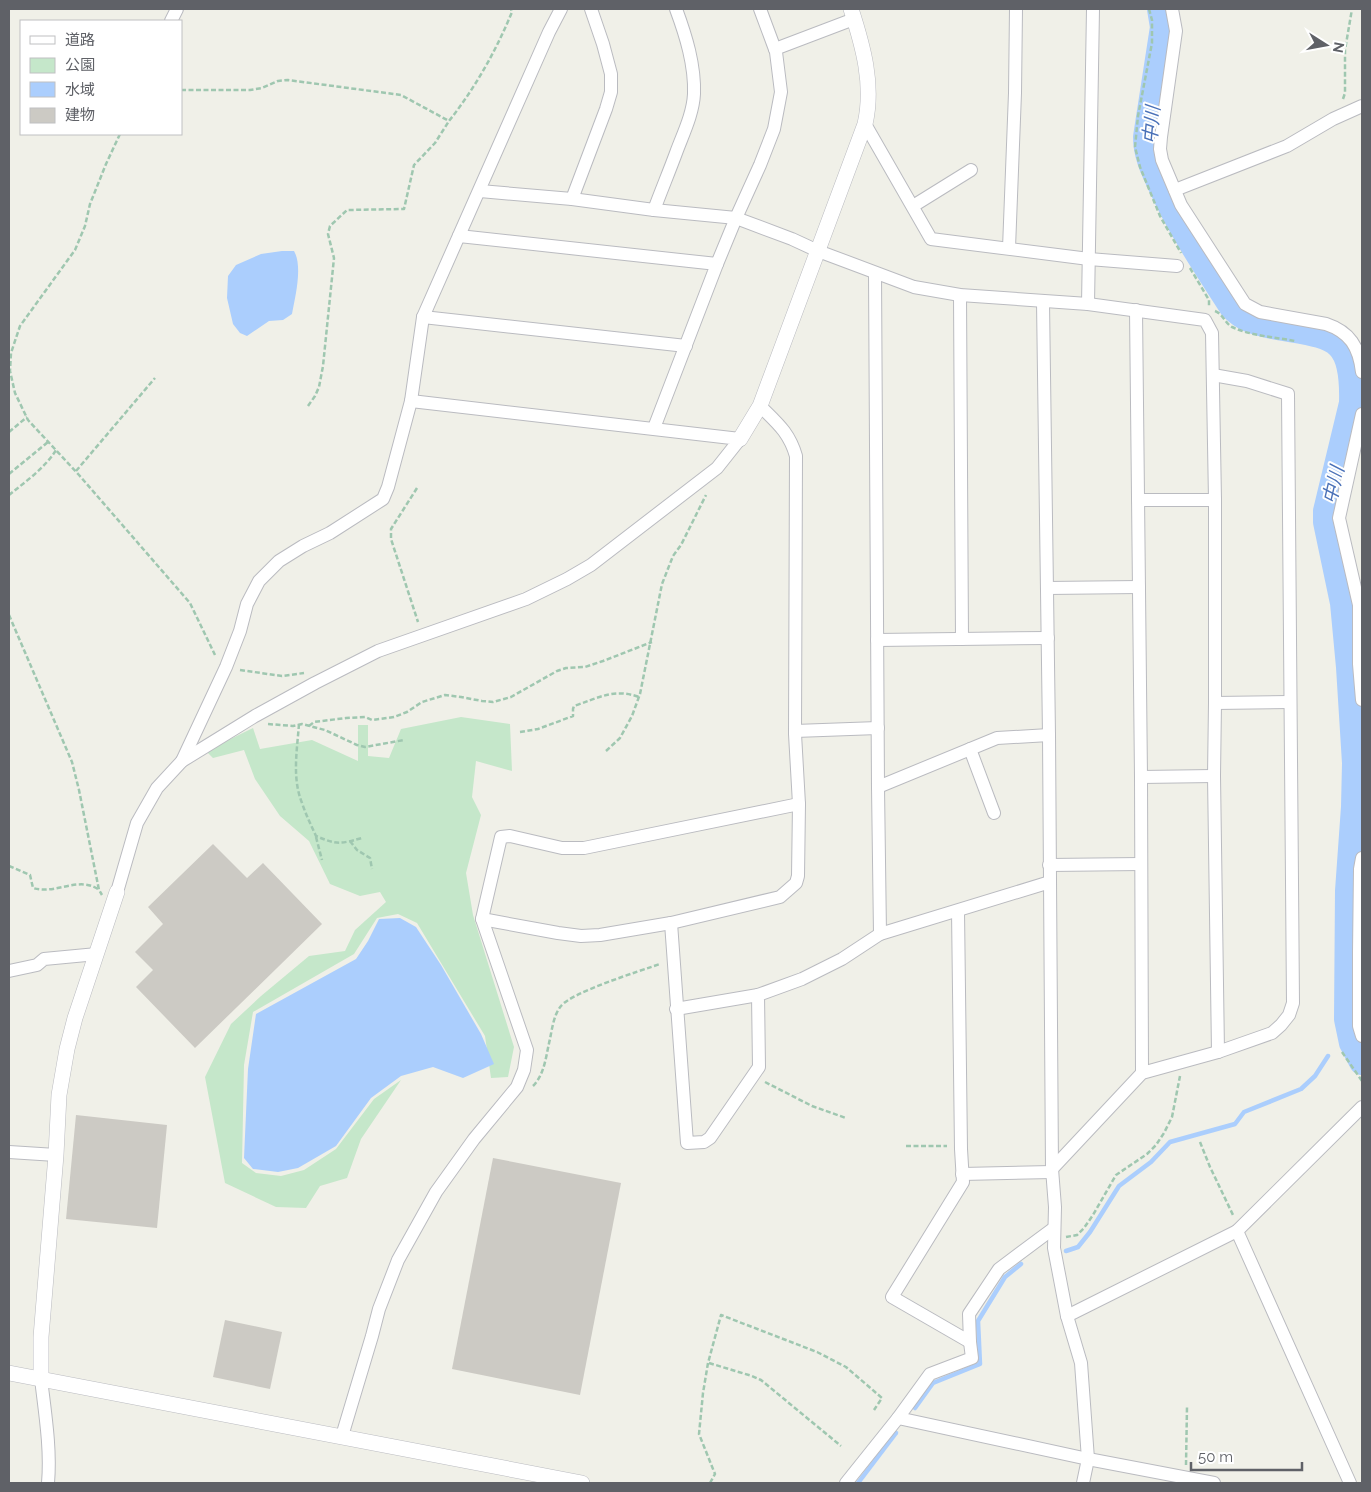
<svg xmlns="http://www.w3.org/2000/svg" width="1371" height="1492" font-family="Raleway,'Noto Sans JP',sans-serif">
<rect width="100%" height="100%" fill="#f0f0e8"/>
<!-- green -->
<polygon fill="#c5e7ca" points="461,717 510,724 512,771 476,761 472,797 481,815 466,873 473,915 514,1047 508,1077 491,1078 485,1036 417,923 398,914 377,918 354,954 253,1012 244,1065 242,1163 256,1173 281,1176 304,1170 336,1149 374,1099 401,1080 361,1139 347,1178 320,1186 306,1208 276,1207 225,1183 205,1077 231,1024 261,996 309,956 345,951 355,930 386,902 380,892 360,896 330,884 309,841 280,816 255,779 244,750 213,758 206,751 253,728 260,749 312,740 358,761 358,725 368,725 368,756 389,758 401,729"/>
<!-- water -->
<g fill="#abcefd">
<path d="M282,251h12c9,15 1,47 -2,63l-9,6 -14,1 -22,15 -7,-3 -7,-9 -6,-26 1,-22 8,-11 25,-11z"/>
<polygon points="400,918 416,927 441,965 481,1034 494,1064 463,1078 433,1067 401,1076 371,1098 336,1146 298,1168 278,1172 253,1169 244,1158 248,1069 256,1014 356,959 368,941 379,919"/>
</g>
<g fill="none" stroke-linecap="round" stroke-linejoin="round">
<!-- stream -->
<g stroke="#abcefd" stroke-width="4.5">
<polyline points="1066,1251 1078,1247 1090,1232 1119,1186 1151,1162 1170,1142 1235,1124 1244,1112 1301,1089 1315,1076 1328,1056"/>
<polyline points="915,1408 933,1383 980,1364 978,1321 1005,1277 1021,1264"/>
<polyline points="858,1483 896,1433"/>
</g>
<!-- river -->
<path stroke="#abcefd" stroke-width="26" d="M1160,9l3,18 -17,110c0,19 8,34 16,51 19,42 45,80 70,119 13,13 23,15 40,19 59,11 82,6 80,77l-26,108v11l17,81 6,64 6,96 -1,44 -6,84 -1,128 5,24 10,19"/>
</g>
<!-- building -->
<g fill="#cccac4">
<polygon points="213,844 247,878 263,863 322,924 195,1048 136,987 153,970 135,952 163,924 148,907"/>
<polygon points="76,1115 167,1125 157,1228 66,1219"/>
<polygon points="493,1158 621,1183 580,1395 452,1369"/>
<polygon points="225,1320 282,1332 270,1389 213,1377"/>
</g>
<g fill="none" stroke-linecap="round" stroke-linejoin="round">
<!-- minor casing -->
<g stroke="#babbc0" stroke-width="14">
<g id="minor">
<path d="M1172,9l4,22 -15,106 -1,12 2,11 19,45 64,99 15,8 66,12c24,8 33,23 36,48"/>
<polyline points="171,21 177,9"/>
<polyline points="775,49 854,19"/>
<polyline points="865,124 931,239 1089,259 1177,266"/>
<polyline points="1175,190 1287,146 1333,119 1362,106"/>
<polyline points="480,191 572,199 654,210 736,218 792,239 818,251 914,287 960,295 1088,304 1205,320 1212,333 1215,500 1215,703 1214,776 1218,1052"/>
<polyline points="572,199 606,109 611,92 611,74 603,44 591,9"/>
<polyline points="913,206 971,170"/>
<path d="M654,210c7,-19 15,-38 22,-57 7,-19 17,-39 18,-59 1,-29 -8,-58 -18,-85"/>
<polyline points="459,236 717,264 654,428"/>
<polyline points="1009,248 1015,93 1016,9"/>
<polyline points="717,264 736,218 760,165 774,129 781,92 776,52 760,9"/>
<polyline points="875,273 878,787 880,934"/>
<polyline points="960,295 962,639"/>
<polyline points="1043,302 1049,735 1052,1169 1055,1207 1054,1248 1067,1316 1081,1363 1088,1459 1083,1483"/>
<polyline points="1088,304 1093,9"/>
<polyline points="1136,310 1141,777 1142,1073"/>
<polyline points="423,317 686,346"/>
<polyline points="1362,414 1339,518 1359,605 1359,664 1362,700"/>
<polyline points="1138,500 1215,500"/>
<polyline points="1047,588 1139,587"/>
<polyline points="877,640 1048,638"/>
<polyline points="1215,703 1290,702"/>
<polyline points="795,731 878,728"/>
<polyline points="970,749 994,813"/>
<polyline points="182,761 226,667 240,631 247,604 259,581 279,561 303,546 330,533 383,499 388,487 411,401 423,317 549,32 561,9"/>
<polyline points="1141,777 1214,776"/>
<polyline points="878,787 997,738 1049,735"/>
<polyline points="1362,858 1360,869 1359,952 1359,1026 1362,1036"/>
<polyline points="1049,865 1141,864"/>
<polyline points="117,892 137,823 157,788 182,761 255,716 315,683 378,651 526,599 567,579 591,565 717,468 740,439 411,401"/>
<polyline points="958,911 961,1149 963,1182 892,1297 970,1342 969,1314 999,1269 1054,1228"/>
<path d="M482,919l76,14 23,3 19,-1 71,-12 109,-26 16,-14 2,-7 1,-72 -4,-70 1,-278c-7,-24 -19,-33 -36,-50"/>
<polyline points="671,923 687,1143 704,1142 710,1138 759,1067 758,995 802,979 842,959 880,934 1050,882"/>
<polyline points="9,971 37,965 44,959 97,954"/>
<polyline points="676,1009 758,995"/>
<polyline points="9,1152 56,1155"/>
<polyline points="1052,1169 1142,1073 1218,1052 1272,1033 1281,1025 1289,1015 1293,1003 1288,394 1247,381 1213,375"/>
<polyline points="962,1174 1052,1172"/>
<polyline points="1237,1231 1350,1483"/>
<polyline points="1067,1316 1237,1231 1362,1107"/>
<path d="M41,1379c4,34 10,70 7,104"/>
<polyline points="898,1418 930,1374 972,1358 970,1342"/>
<polyline points="342,1436 372,1336 379,1309 398,1260 436,1192 474,1139 517,1087 524,1070 527,1050 482,919 501,837 510,836 562,848 584,848 799,804"/>
<polyline points="846,1483 898,1418 1088,1459 1214,1483"/>
</g>
</g>
<!-- tertiary casing -->
<g stroke="#babbc0" stroke-width="16">
<g id="tertiary">
<path d="M740,439l20,-33 105,-282c9,-39 -2,-78 -14,-115"/>
<polyline points="9,1373 582,1483"/>
<polyline points="41,1379 41,1337 56,1155 59,1095 67,1049 75,1018 117,892"/>
</g>
</g>
<!-- path -->
<g stroke="#9fc7b0" stroke-width="2.5" stroke-dasharray="5 2.5" stroke-linecap="butt">
<polyline points="1149,9 1152,20 1152,43 1138,116 1135,147 1140,167 1160,216 1181,253"/>
<path d="M181,90h69l12,-2 16,-7 10,-1 113,15 48,26c26,-33 47,-70 63,-109l-1,-3"/>
<polyline points="1343,99 1345,93 1345,50 1352,9"/>
<polyline points="120,134 106,164 90,204 85,226 75,250 20,326 11,353 10,371 15,393 28,420 79,475 190,603 215,655"/>
<polyline points="1190,268 1209,300 1209,307"/>
<path d="M1215,311c8,3 10,12 17,16 19,9 43,10 63,14"/>
<polyline points="308,406 315,396 319,387 323,366 334,258 328,234 330,226 347,210 404,209 414,165 435,143 449,121"/>
<polyline points="9,432 27,417"/>
<polyline points="76,471 155,378"/>
<polyline points="9,474 48,442"/>
<polyline points="417,488 391,529 391,539 418,622"/>
<path d="M9,495c16,-13 36,-27 47,-45"/>
<polyline points="9,615 72,762 79,790 99,890 102,895"/>
<polyline points="240,670 282,676 304,673"/>
<polyline points="268,724 293,726 302,724 325,730 357,745 365,747 404,740"/>
<path d="M299,724c-2,27 -7,54 3,79 4,12 9,22 14,33 21,9 24,8 46,2"/>
<polyline points="309,726 314,722 346,718 365,717 372,720 394,717 407,712 422,702 445,695 461,697 482,701 493,702 511,697 557,671 566,668 585,667 603,661 652,642"/>
<path d="M520,732l18,-3 35,-13v-7l1,-3c24,-8 40,-18 65,-9"/>
<polyline points="606,751 620,738 632,716 640,694 662,584 673,556 681,545 706,495"/>
<polyline points="316,837 322,860"/>
<polyline points="350,841 357,850 370,858 372,869"/>
<path d="M9,866l21,9 3,13c22,7 45,-12 65,1"/>
<polyline points="1342,1052 1362,1081"/>
<polyline points="765,1082 812,1106 846,1118"/>
<path d="M533,1086c12,-12 13,-31 17,-47 2,-10 4,-25 11,-33 11,-14 79,-35 99,-42"/>
<polyline points="1200,1142 1210,1167 1233,1215"/>
<polyline points="906,1146 947,1146"/>
<polyline points="1066,1237 1077,1235 1084,1228 1093,1215 1116,1175 1147,1154 1156,1145 1164,1133 1172,1117 1180,1076"/>
<polyline points="709,1363 752,1376 761,1380 841,1446"/>
<polyline points="1186,1465 1187,1407"/>
<polyline points="710,1483 715,1474 699,1434 703,1393 708,1363 721,1315 817,1352 846,1367 882,1398 874,1410"/>
</g>
<!-- minor -->
<use href="#minor" stroke="#fff" stroke-width="12"/>
<!-- tertiary -->
<use href="#tertiary" stroke="#fff" stroke-width="15"/>
</g>
<g text-anchor="middle" stroke-width="4" stroke-linejoin="round" paint-order="stroke">
<!-- water labels -->
<g font-size="19" font-style="italic" fill="#4a71b8" stroke="#fff">
<text transform="translate(1151 125) rotate(-85)" y="7">中川</text>
<text transform="translate(1333 485) rotate(-77)" y="7">中川</text>
</g>
</g>
<!-- border -->
<rect width="1371" height="1492" fill="none" stroke="#5f6167" stroke-width="20"/>
<!-- legend -->
<rect x="20" y="20" width="162" height="115" fill="#ffffff" stroke="#bfc0c2"/>
<rect x="30" y="36" width="25" height="8" fill="#ffffff" stroke="#bfc0c2"/>
<text x="65" y="45" font-size="15" fill="#5f6167">道路</text>
<rect x="30" y="58" width="25" height="15" fill="#c5e7ca" stroke="#bfc0c2"/>
<text x="65" y="70" font-size="15" fill="#5f6167">公園</text>
<rect x="30" y="82" width="25" height="15" fill="#abcefd" stroke="#bfc0c2"/>
<text x="65" y="95" font-size="15" fill="#5f6167">水域</text>
<rect x="30" y="108" width="25" height="15" fill="#cccac4" stroke="#bfc0c2"/>
<text x="65" y="120" font-size="15" fill="#5f6167">建物</text>
<!-- north arrow -->
<g transform="translate(1326 45) rotate(101)" stroke="#ffffff" stroke-width="4" paint-order="stroke">
<path d="M0-4L9 19L0 12L-9 19Z" fill="#5f6167"/>
<text y="-8" font-size="14" font-weight="bold" text-anchor="middle" fill="#5f6167">N</text>
</g>
<!-- scale -->
<path d="M1191 1462v8h111v-8" fill="none" stroke="#5f6167" stroke-width="2.5"/>
<text x="1198" y="1462" font-size="15" fill="#5f6167" stroke="#ffffff" stroke-width="4" paint-order="stroke">50 m</text>
</svg>
